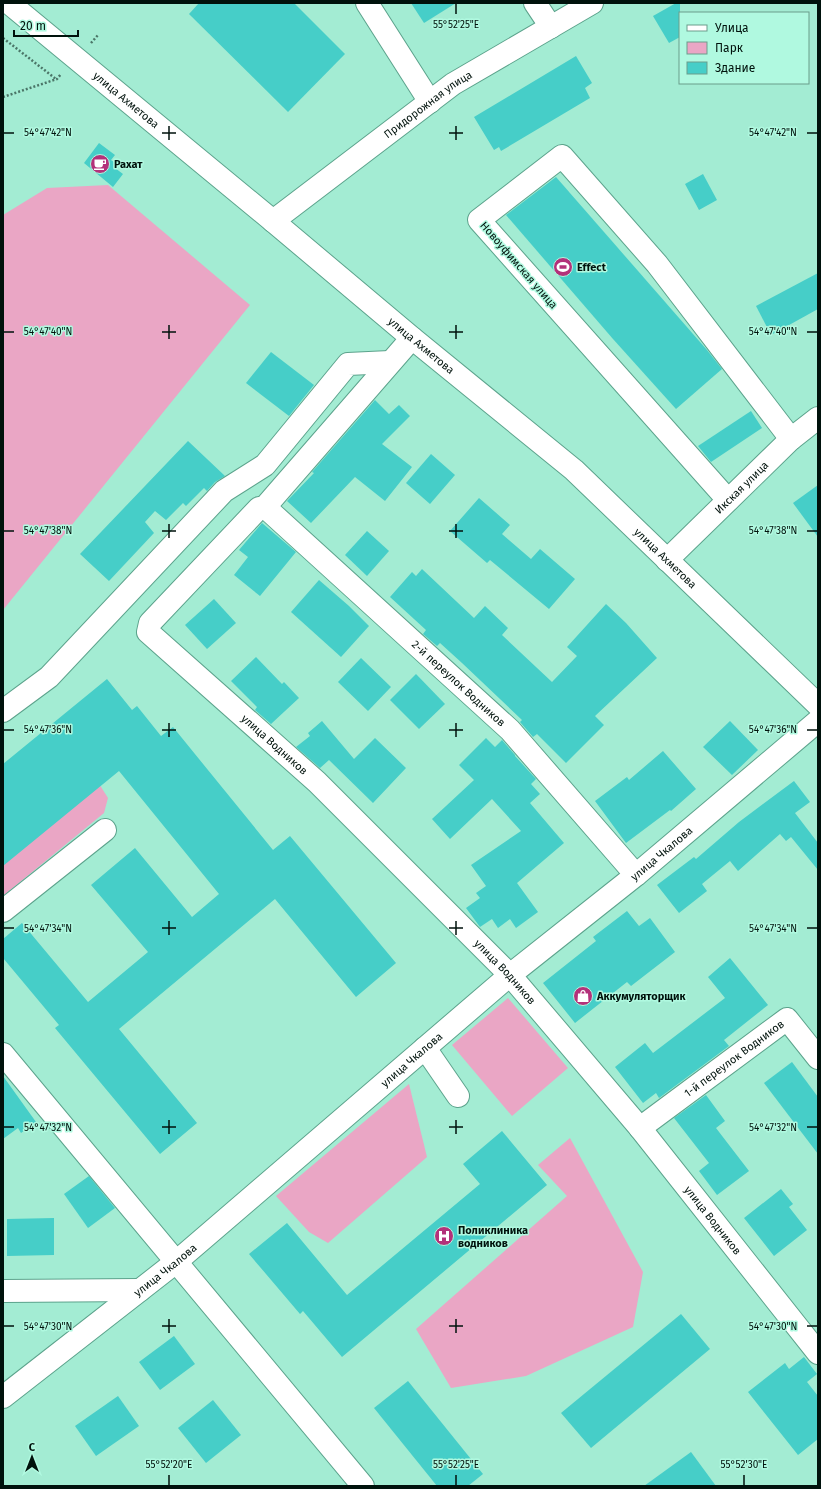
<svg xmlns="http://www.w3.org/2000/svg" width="821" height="1489" font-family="'Fira Sans',sans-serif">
<rect width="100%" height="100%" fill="#a3ecd3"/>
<!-- green -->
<g fill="#eaa6c5">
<polygon points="108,185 250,305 3,610 3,215 47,188"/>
<polygon points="96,779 108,798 104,813 3,896 3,855"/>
<polygon points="508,998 568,1068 512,1116 452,1045"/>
<polygon points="409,1084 427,1157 328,1243 309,1232 276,1196"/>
<polygon points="570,1138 643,1272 633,1327 526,1376 451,1388 416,1329 567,1196 538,1165"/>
</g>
<!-- building -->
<g fill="#46cec8">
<polygon points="199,3 294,3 345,54 288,112 189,14"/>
<polygon points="411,3 456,3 424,23"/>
<polygon points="676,3 680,3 680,37 669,43 653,16"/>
<polygon points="576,56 592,83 585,88 590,98 501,151 499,147 494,150 474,117"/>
<polygon points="99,143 115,155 111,160 118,165 115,168 123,174 113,187 84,163"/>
<polygon points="703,174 717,200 699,210 685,184"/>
<polygon points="556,177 707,350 722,369 676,409 613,339 506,215"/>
<polygon points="818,273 818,309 771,335 756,306"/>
<polygon points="271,352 314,385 289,416 246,383"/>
<polygon points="375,400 389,414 399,405 410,416 382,444 412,467 385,501 355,477 311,523 287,501 314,473 312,472"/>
<polygon points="751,411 762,428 711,462 698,446"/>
<polygon points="188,441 225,476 215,482 207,491 204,488 186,506 183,503 166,520 155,511 145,522 154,533 109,581 80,554"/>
<polygon points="431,454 455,475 430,504 406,483"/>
<polygon points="818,485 818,537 793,503"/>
<polygon points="479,498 510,525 502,534 531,559 540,549 575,579 549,609 490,560 487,563 450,531"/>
<polygon points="262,523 296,552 260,596 234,575 248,557 239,550"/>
<polygon points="367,531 389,551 367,576 345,555"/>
<polygon points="422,569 474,618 485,606 508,628 502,635 552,682 577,656 567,647 606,604 626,623 657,658 595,716 604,725 566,763 537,734 533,737 520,722 522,720 462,663 440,643 437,646 423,634 426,630 390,597 412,572 416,576"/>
<polygon points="319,580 349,606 369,626 341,657 291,612"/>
<polygon points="214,599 236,623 207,649 185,625"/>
<polygon points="256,657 282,684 284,682 299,698 271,724 255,710 257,707 231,681"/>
<polygon points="361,658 391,687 368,711 338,682"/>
<polygon points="416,674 445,704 419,729 390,700"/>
<polygon points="107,679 132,710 137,706 161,736 173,727 273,850 290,836 396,963 356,997 275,899 119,1029 197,1123 160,1154 55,1028 59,1025 3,958 3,939 22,923 88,1002 148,952 91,885 135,848 192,917 219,894 119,771 3,866 3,764"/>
<polygon points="322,721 354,759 375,738 406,768 373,803 329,760 320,768 296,747 310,736 308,733"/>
<polygon points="730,721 758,750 732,775 703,747"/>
<polygon points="486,738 495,747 502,740 515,755 515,756 536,779 531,784 540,794 530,803 564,843 517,883 538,912 516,928 510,919 498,928 492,919 480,927 466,908 480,898 476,893 486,886 471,865 521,831 492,799 450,839 432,819 474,780 459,765"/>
<polygon points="663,751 696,789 671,811 670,810 626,843 595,801 627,777 629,780"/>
<polygon points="794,781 810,802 795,813 818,843 818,870 791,837 786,841 780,834 738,871 730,861 702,884 707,891 679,913 657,885 694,857 696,859 739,822"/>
<polygon points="627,911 639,926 650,918 675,952 631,986 627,982 575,1023 543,983 596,941 593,937"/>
<polygon points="730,958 768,1005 724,1040 729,1046 659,1098 656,1093 643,1103 615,1067 645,1043 653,1053 725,998 708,977"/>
<polygon points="792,1062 818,1097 818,1154 764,1083"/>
<polygon points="3,1076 36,1122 21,1133 18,1128 3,1139"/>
<polygon points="706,1095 725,1121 716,1128 749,1171 717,1195 699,1171 709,1163 674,1118"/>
<polygon points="502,1131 547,1185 342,1357 303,1311 300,1314 249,1254 287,1223 347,1295 480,1184 463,1164"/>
<polygon points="89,1176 115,1208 88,1228 64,1194"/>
<polygon points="781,1189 793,1204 789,1207 807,1230 774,1256 744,1218"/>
<polygon points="54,1218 54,1255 7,1256 7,1219"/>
<polygon points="681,1314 710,1349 591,1448 561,1413"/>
<polygon points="174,1336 195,1364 160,1390 139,1362"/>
<polygon points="804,1357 817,1374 807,1382 818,1396 818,1439 798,1455 748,1392 785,1363 789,1369"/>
<polygon points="408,1381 483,1474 468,1486 437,1486 374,1408"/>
<polygon points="118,1396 139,1426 96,1456 75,1426"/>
<polygon points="213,1400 241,1435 206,1463 178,1428"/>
<polygon points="691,1452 716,1486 644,1486"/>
</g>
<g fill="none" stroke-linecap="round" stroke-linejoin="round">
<!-- minor casing -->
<g stroke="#5ca38c" stroke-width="24">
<g id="minor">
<polyline points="367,3 430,102"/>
<polyline points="535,3 551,27"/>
<path id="s1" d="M273,221l180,-137 139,-81"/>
<path id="s2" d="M412,338l-147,169 -6,1 -109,115 -2,9 169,150 193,193 130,153 178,225"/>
<polyline points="728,500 479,220 562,156 657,264 791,439"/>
<path id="s3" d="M265,507l245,223 126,145"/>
<path id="s4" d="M667,560l124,-121 27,-21"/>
<polyline points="3,711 49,677 224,491 265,465 348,364 390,362"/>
<polyline points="3,911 105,830"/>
<polyline points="425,1048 458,1096"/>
<polyline points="3,1054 363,1486"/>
<path id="s5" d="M640,1128l147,-109 31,39"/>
<polyline points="3,1291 140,1290"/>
<path id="s6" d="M3,1397l173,-135 334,-287 126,-100 182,-154"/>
</g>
</g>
<!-- major casing -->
<g stroke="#5ca38c" stroke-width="24">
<g id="major">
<path id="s7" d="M9,3l264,218 139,117 162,132 244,235"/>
</g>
</g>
<!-- path -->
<g stroke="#4b7668" stroke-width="2.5" stroke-dasharray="2 2" stroke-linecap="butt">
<polyline points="3,38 56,79"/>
<polyline points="91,43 98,35"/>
<polyline points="3,97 57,79 61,74"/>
</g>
<!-- minor -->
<use href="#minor" stroke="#fff" stroke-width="22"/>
<!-- major -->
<use href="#major" stroke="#fff" stroke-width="22"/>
</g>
<!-- ticks -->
<path fill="none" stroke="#00120c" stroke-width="1.5" d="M456,4v10M169,126v14M456,126v14M4,133h10M162,133h14M449,133h14M807,133h10M169,325v14M456,325v14M4,332h10M162,332h14M449,332h14M807,332h10M169,524v14M456,524v14M4,531h10M162,531h14M449,531h14M807,531h10M169,723v14M456,723v14M4,730h10M162,730h14M449,730h14M807,730h10M169,921v14M456,921v14M4,928h10M162,928h14M449,928h14M807,928h10M169,1120v14M456,1120v14M4,1127h10M162,1127h14M449,1127h14M807,1127h10M169,1319v14M456,1319v14M4,1326h10M162,1326h14M449,1326h14M807,1326h10M169,1475v10M456,1475v10M744,1475v10"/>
<!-- icons -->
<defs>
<g id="cafe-disc" transform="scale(1)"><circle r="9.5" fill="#b3317a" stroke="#b0f9e0"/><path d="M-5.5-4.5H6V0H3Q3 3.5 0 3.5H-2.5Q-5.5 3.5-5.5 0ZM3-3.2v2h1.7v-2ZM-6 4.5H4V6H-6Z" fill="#fff"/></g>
<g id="stadium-disc" transform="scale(1)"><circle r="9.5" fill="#b3317a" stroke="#b0f9e0"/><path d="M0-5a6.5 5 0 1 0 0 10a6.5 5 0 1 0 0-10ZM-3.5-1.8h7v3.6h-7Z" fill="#fff"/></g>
<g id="shop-disc" transform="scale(1)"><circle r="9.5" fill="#b3317a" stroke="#b0f9e0"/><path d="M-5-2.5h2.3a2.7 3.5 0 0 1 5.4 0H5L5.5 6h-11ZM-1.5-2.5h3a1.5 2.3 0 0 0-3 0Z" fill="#fff"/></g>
<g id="hospital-disc" transform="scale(1)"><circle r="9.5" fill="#b3317a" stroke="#b0f9e0"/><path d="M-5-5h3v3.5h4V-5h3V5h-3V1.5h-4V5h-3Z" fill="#fff"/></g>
</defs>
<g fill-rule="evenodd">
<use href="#cafe-disc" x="100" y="164"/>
<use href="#stadium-disc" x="563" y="267"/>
<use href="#shop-disc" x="583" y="996"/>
<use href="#hospital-disc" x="444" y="1236"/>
</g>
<g text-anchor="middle" stroke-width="3" stroke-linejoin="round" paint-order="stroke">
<!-- street labels -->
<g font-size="11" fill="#00120c" stroke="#b0f9e0">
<text dy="4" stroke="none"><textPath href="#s7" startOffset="152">улица Ахметова</textPath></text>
<text dy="4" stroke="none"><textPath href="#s1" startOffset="194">Придорожная улица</textPath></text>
<text transform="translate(519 265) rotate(49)" y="4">Новоуфимская улица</text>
<text dy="4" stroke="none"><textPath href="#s7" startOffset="536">улица Ахметова</textPath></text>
<text dy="4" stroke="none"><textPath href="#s4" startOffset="104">Икская улица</textPath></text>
<text dy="4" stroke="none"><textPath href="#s7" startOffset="860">улица Ахметова</textPath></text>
<text dy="4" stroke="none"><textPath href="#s3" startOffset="262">2-й переулок Водников</textPath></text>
<text dy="4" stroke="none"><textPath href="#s2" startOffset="567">улица Водников</textPath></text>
<text dy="4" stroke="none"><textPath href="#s6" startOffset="854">улица Чкалова</textPath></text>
<text dy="4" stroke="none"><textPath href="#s2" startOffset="891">улица Водников</textPath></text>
<text dy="4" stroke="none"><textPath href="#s5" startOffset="117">1-й переулок Водников</textPath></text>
<text dy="4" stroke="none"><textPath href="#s6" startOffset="530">улица Чкалова</textPath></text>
<text dy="4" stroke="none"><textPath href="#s2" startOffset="1215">улица Водников</textPath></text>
<text dy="4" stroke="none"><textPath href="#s6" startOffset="206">улица Чкалова</textPath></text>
</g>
<!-- poi labels -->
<g font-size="11" font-weight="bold" fill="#00120c" stroke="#b0f9e0" text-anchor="start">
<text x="114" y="168">Рахат</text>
<text x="577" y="271">Effect</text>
<text x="597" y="1000">Аккумуляторщик</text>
<text x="458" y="1234">Поликлиника<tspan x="458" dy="13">водников</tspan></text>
</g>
</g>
<g font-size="10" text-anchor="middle" fill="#00120c" stroke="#b0f9e0" stroke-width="3" stroke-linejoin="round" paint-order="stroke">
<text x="456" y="28">55°52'25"E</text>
<text x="48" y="136">54°47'42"N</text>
<text x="773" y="136">54°47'42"N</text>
<text x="48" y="335">54°47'40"N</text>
<text x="773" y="335">54°47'40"N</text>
<text x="48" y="534">54°47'38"N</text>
<text x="773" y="534">54°47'38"N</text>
<text x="48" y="733">54°47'36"N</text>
<text x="773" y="733">54°47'36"N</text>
<text x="48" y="932">54°47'34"N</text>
<text x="773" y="932">54°47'34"N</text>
<text x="48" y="1131">54°47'32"N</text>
<text x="773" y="1131">54°47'32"N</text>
<text x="48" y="1330">54°47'30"N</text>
<text x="773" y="1330">54°47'30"N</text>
<text x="169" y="1468">55°52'20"E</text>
<text x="456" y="1468">55°52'25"E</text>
<text x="744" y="1468">55°52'30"E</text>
</g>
<!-- border -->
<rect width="821" height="1489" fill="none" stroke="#00120c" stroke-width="8"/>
<!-- legend -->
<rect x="679" y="12" width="130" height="72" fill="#b0f9e0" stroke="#6a9d8b"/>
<rect x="687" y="25" width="20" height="6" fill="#ffffff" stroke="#6a9d8b"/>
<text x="715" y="32" font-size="12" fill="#00120c">Улица</text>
<rect x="687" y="42" width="20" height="12" fill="#eaa6c5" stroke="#6a9d8b"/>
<text x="715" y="52" font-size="12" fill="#00120c">Парк</text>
<rect x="687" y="62" width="20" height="12" fill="#46cec8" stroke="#6a9d8b"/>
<text x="715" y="72" font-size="12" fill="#00120c">Здание</text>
<!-- north arrow -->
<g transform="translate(32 1457)" stroke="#b0f9e0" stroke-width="3" paint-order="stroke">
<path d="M0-3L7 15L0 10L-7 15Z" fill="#00120c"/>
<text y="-6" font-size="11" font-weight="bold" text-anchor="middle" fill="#00120c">С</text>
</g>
<!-- scale -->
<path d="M14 30v6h64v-6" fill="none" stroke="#00120c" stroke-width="2"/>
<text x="20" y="30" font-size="12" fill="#00120c" stroke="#b0f9e0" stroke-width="3" paint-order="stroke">20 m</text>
</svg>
